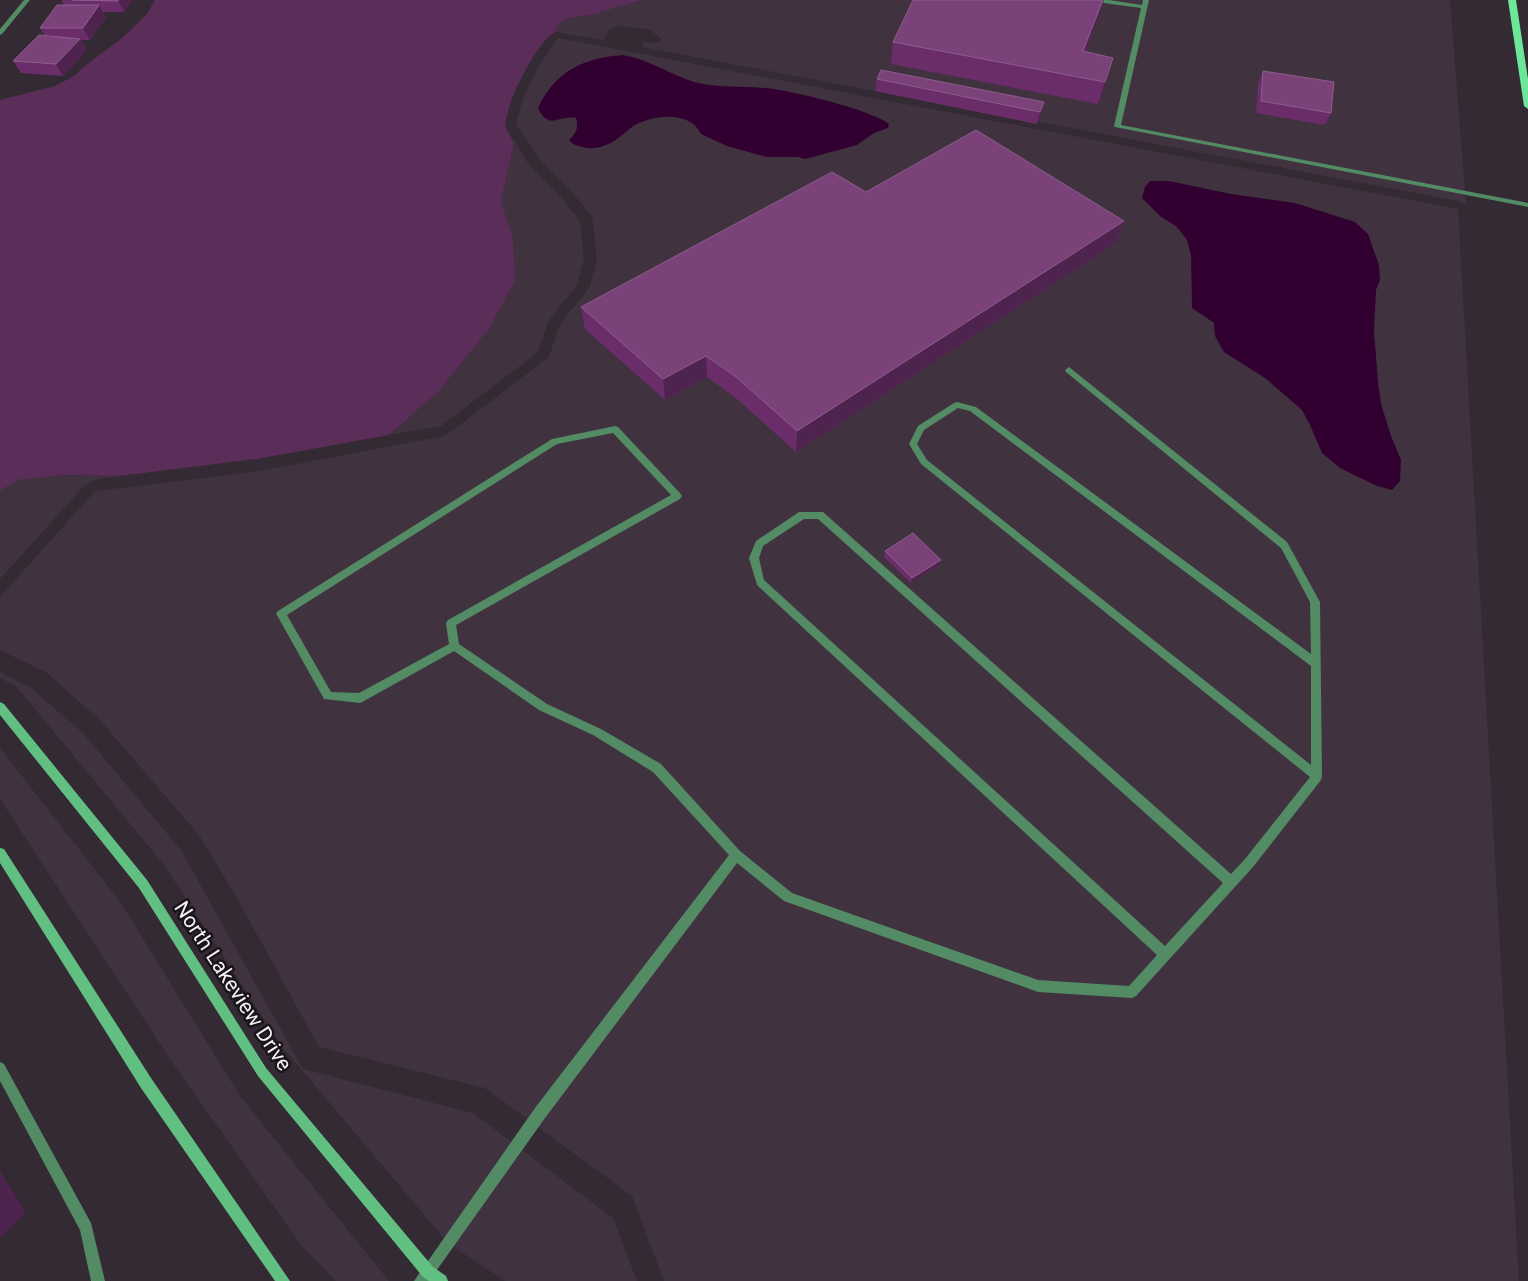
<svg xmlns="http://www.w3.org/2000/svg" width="1528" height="1281" font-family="Roboto,sans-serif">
<rect width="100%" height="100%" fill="#342a33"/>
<!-- built -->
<g fill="#413240">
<polygon points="642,0 1450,0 1466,205 1458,201 642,47 643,41 655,44 662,39 648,29 618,26 609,30 603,40 556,32 557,26 567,18 595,14"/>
<polygon points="558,38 1458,209 1519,1281 664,1281 632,1196 485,1088 319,1047 238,900 199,835 99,719 47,673 0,650 0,597 95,491 254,472 445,436 549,357 560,324 590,287 597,258 592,217 572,192 541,161 516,124 523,98 539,66"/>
<polygon points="513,138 529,165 561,197 580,221 584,259 577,285 549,320 537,353 441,426 389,435 439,391 489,329 515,281 513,237 501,201 514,143"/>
<polygon points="62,475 119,476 99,479 90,482 83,487 0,579 0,491 18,480"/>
<polygon points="0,672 31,688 83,733 181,850 303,1069 473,1113 613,1218 637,1281 505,1281 448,1243 284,1049 164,865 16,686 0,678"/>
<polygon points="0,748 121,903 240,1096 389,1281 336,1281 301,1245 170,1059 0,799"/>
</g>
<!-- green -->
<path fill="#5b2d59" d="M155,0h487l-47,14 -27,4 -11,8 -1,6c-14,4 -37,49 -43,64 -4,9 -6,20 -8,30l9,17 -13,58 12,36 2,44 -26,48 -50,62 -50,44 -132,24 -138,17 -57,-1 -44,5 -18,11v-391l55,-14 19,-10 12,-11 35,-26 26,-25z"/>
<!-- water -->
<g fill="#310031">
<path d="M623,55c25,4 46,19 71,27 23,6 48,4 71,6 25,2 107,22 124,36l-1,4 -14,5 -17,12 -52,14 -7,-2h-31l-40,-11 -26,-12c-10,-23 -46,-20 -66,-9 -11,7 -18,17 -32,21 -11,4 -20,2 -30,-2l-4,-4c7,-7 10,-12 7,-22 -18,-3 -27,13 -38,-10 17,-37 46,-50 85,-53z"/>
<polygon points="1150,181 1169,181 1231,194 1295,203 1355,222 1368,234 1379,265 1380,280 1376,290 1374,331 1378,382 1381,404 1391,436 1401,460 1400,481 1392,490 1377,486 1340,468 1322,453 1310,425 1302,410 1265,378 1224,352 1215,336 1214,323 1192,308 1191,255 1187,240 1176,226 1161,217 1142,198 1145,187"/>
</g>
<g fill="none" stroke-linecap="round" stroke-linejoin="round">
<!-- lane -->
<g fill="#528b64" fill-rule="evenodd">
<polygon points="1094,0 1109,0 1142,5 1143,0 1149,0 1121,125 1528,203 1528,207 1115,127 1114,126 1141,8 1097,2"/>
<path d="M1069,367l218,175 33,60 2,174 -1,4 -68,87 -117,129 -4,2 -94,-6 -254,-91 -47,-38 -192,255 -116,163h-15l121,-173 194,-253 -76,-83 -60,-37 -54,-25 -85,-59 -90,50 -4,2 -36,-4 -46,-82 -2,-3 2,-3 274,-172 63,-13 3,1 62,66 2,3 -2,3 -224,126 3,19 88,60 54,25 60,35 79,87 52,42 246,87 91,6 28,-31 -400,-370 -8,-27 7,-17 43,-29h24l408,362 14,-15 65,-82 -389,-313 -12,-20 9,-18 36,-23 3,-1 19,5 335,247 -1,-52 -29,-54 -215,-176 -1,-2zM958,408l12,3 341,255v99l-384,-305 -10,-16 7,-14zM613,433l58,62 -223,125 -2,3 3,21 -90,49 -28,-1 -44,-77 270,-171zM804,519h14l405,364 -58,63 -401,-366 -5,-22 4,-12z"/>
<polygon points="0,1062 4,1064 91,1223 105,1281 91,1281 80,1230 0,1081"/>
</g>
<!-- street -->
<polygon fill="#528b64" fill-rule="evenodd" points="24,0 30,0 2,34 0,35 0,29"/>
<!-- secondary -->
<g fill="#61bf82" fill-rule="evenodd">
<polygon points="0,702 4,704 147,880 266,1068 433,1267 446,1276 448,1281 429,1281 423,1277 258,1076 139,888 0,715"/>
<polygon points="0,848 4,849 151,1078 290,1281 275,1281 141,1088 0,863"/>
</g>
<!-- primary -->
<polygon fill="#6ae898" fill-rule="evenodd" points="1508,0 1516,0 1528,79 1528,109 1524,106"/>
</g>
<!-- wall -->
<g fill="#6b2d6a">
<polygon points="61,0 132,0 124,12 103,12 106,17 90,40 81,40 87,50 63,76 21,73 13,61 45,36 40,28 64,5"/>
<polygon points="1100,14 1086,52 1113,58 1098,104 891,64 893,42"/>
<polygon points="1263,71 1331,113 1325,125 1256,113 1258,83"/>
<polygon points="877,79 1044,102 1041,114 1037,124 875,91"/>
<polygon points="866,192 1124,221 1116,243 796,452 736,398 707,377 665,400 585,329 581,307"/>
<polygon points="885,551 939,565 911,583 884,557"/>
</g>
<!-- shaded-wall -->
<g fill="#4e234d">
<polygon points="118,0 132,0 124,12"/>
<polygon points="1103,0 1104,0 1100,14 1077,74 1083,51"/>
<polygon points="99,5 106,17 90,40 83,28"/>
<polygon points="80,39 87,50 63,76 56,64"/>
<polygon points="1113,58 1107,80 1098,104 1105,82"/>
<polygon points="1044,102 1041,114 1037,124 1040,112"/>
<polygon points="1124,221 1116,243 796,452 797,431"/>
<polygon points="706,356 707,377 665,400 663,379"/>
<polygon points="941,560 939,565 911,583 912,578"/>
<polygon points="0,1171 26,1212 0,1238"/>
</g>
<!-- building -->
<g fill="#7a4279" stroke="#8d5d8c">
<polygon points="72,0 118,0 118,1"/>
<polygon points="913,0 1103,0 1083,51 1113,58 1105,82 893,42"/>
<polygon points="57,5 99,5 83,28 40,28"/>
<polygon points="39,35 80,39 56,64 13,61"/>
<polygon points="881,70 1044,102 1040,112 877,79"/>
<polygon points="1263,71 1334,82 1331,113 1261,101"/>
<polygon points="976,130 1124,221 797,431 735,376 706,356 663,379 581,307 832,172 866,192"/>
<polygon points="913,533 941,560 912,578 885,551"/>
</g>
<g text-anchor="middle" stroke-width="5" stroke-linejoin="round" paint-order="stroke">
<!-- near-street labels -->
<g font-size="21" fill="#f7f0f6" stroke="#191519">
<text transform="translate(233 986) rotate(57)" y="7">North Lakeview Drive</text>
</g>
</g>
</svg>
